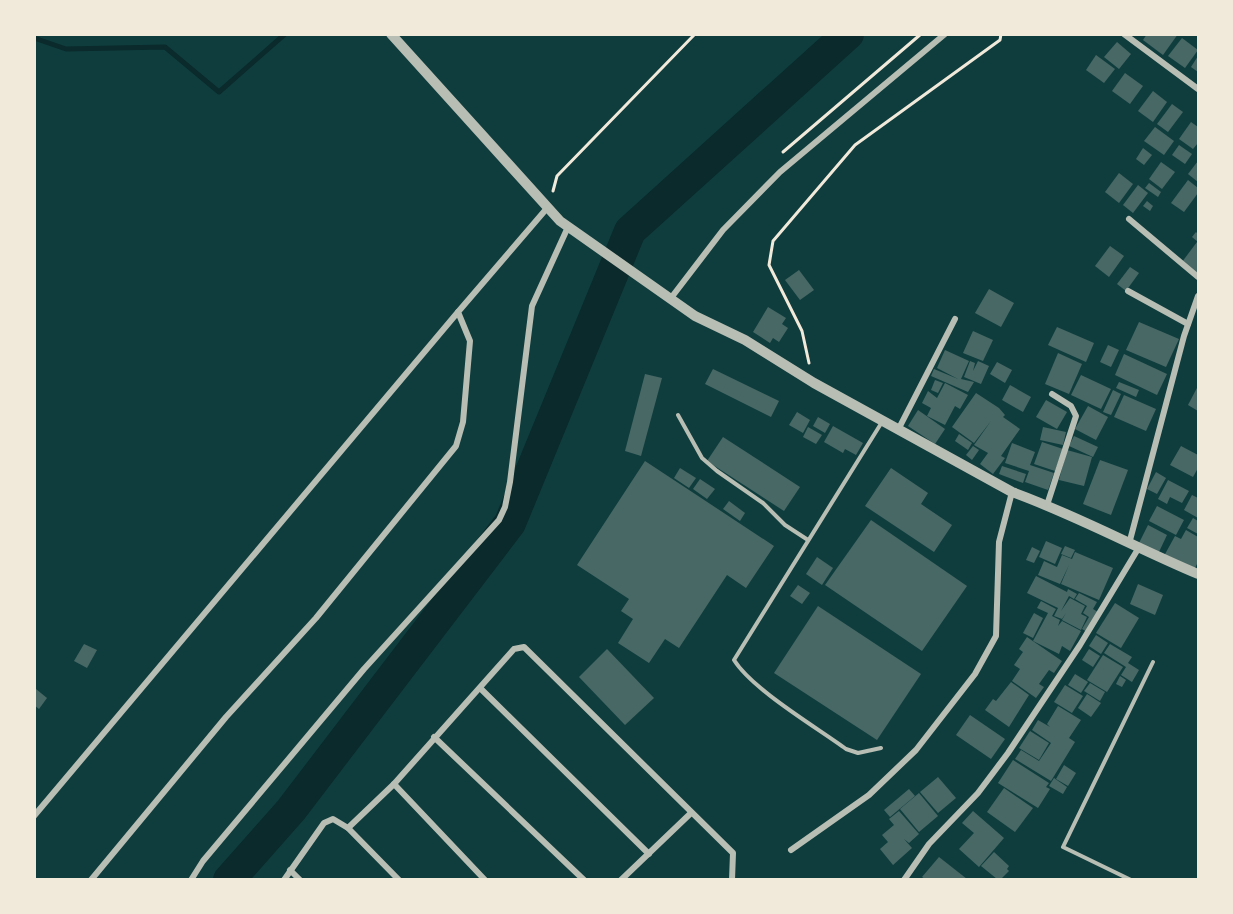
<svg xmlns="http://www.w3.org/2000/svg" width="1233" height="914" font-family="'Exo 2',sans-serif">
<rect width="100%" height="100%" fill="#0f3d3e"/>
<g fill="none" stroke-linecap="round" stroke-linejoin="round">
<!-- stream -->
<polyline stroke="#0a2a2b" stroke-width="5" points="34,38 66,49 165,47 219,92 285,34"/>
<!-- river -->
<polyline stroke="#0a2a2b" stroke-width="32" points="229,880 291,810 510,523 630,231 848,34"/>
</g>
<!-- building -->
<g fill="#486865">
<polygon points="1147,34 1178,34 1163,55 1143,40"/>
<polygon points="1182,38 1198,50 1185,68 1168,56"/>
<polygon points="1117,42 1131,54 1119,69 1104,57"/>
<polygon points="1096,55 1115,69 1104,83 1086,70"/>
<polygon points="1198,56 1198,72 1191,67"/>
<polygon points="1125,73 1143,86 1130,104 1112,91"/>
<polygon points="1153,91 1167,102 1153,122 1138,111"/>
<polygon points="1172,104 1183,112 1168,132 1157,124"/>
<polygon points="1191,122 1198,127 1198,143 1193,149 1179,139"/>
<polygon points="1155,127 1174,141 1164,155 1144,141"/>
<polygon points="1179,145 1192,154 1185,164 1172,155"/>
<polygon points="1143,148 1152,155 1144,165 1136,159"/>
<polygon points="1198,161 1198,182 1188,174"/>
<polygon points="1161,162 1175,172 1162,189 1149,179"/>
<polygon points="1119,173 1133,184 1119,203 1105,192"/>
<polygon points="1188,180 1198,188 1198,193 1184,212 1171,203"/>
<polygon points="1149,183 1161,192 1158,197 1145,188"/>
<polygon points="1138,185 1148,193 1133,213 1123,205"/>
<polygon points="1147,201 1153,206 1150,211 1143,206"/>
<polygon points="1196,232 1198,234 1198,242 1192,237"/>
<polygon points="1197,242 1198,243 1198,274 1182,262"/>
<polygon points="1110,246 1124,256 1109,277 1095,266"/>
<polygon points="1130,267 1139,273 1126,291 1117,284"/>
<polygon points="799,270 814,290 800,300 785,280"/>
<polygon points="989,289 1014,303 1001,327 975,313"/>
<polygon points="768,307 786,318 782,324 788,328 779,342 773,338 770,343 753,332"/>
<polygon points="1139,322 1179,339 1166,367 1126,350"/>
<polygon points="1057,327 1094,343 1086,362 1048,345"/>
<polygon points="973,331 993,340 983,361 963,353"/>
<polygon points="1108,345 1119,350 1111,367 1100,362"/>
<polygon points="945,350 969,361 961,379 974,382 968,392 931,376 934,369 958,379 937,368"/>
<polygon points="1058,353 1082,364 1069,394 1045,384"/>
<polygon points="1124,354 1167,374 1157,395 1115,375"/>
<polygon points="970,361 975,363 973,371 978,361 989,366 981,384 964,377"/>
<polygon points="997,362 1012,370 1005,383 990,374"/>
<polygon points="713,369 779,401 771,417 705,384"/>
<polygon points="645,374 662,378 641,456 625,451"/>
<polygon points="1081,375 1111,389 1101,409 1071,395"/>
<polygon points="935,380 943,383 938,393 931,390"/>
<polygon points="1119,382 1139,390 1136,397 1116,388"/>
<polygon points="945,383 968,395 960,409 955,406 945,425 927,416 931,408 922,403 928,391 937,398"/>
<polygon points="1010,385 1031,397 1023,412 1002,400"/>
<polygon points="1198,386 1198,411 1188,405"/>
<polygon points="1113,390 1121,394 1111,415 1103,412"/>
<polygon points="976,393 999,408 1005,415 1003,417 1020,429 1001,456 1005,458 993,474 980,464 988,453 974,445 991,421 974,443 952,427"/>
<polygon points="1124,395 1156,409 1146,431 1114,417"/>
<polygon points="1046,400 1067,412 1057,429 1036,417"/>
<polygon points="1088,406 1108,417 1096,440 1075,429"/>
<polygon points="918,410 945,429 935,444 908,426"/>
<polygon points="797,412 810,420 803,433 789,425"/>
<polygon points="818,417 830,424 825,433 813,426"/>
<polygon points="833,426 863,443 856,455 845,449 843,453 824,442"/>
<polygon points="808,427 822,435 816,444 803,437"/>
<polygon points="1043,427 1066,432 1063,445 1040,440"/>
<polygon points="959,434 972,443 968,450 955,441"/>
<polygon points="1074,436 1098,447 1093,457 1069,446"/>
<polygon points="723,437 800,487 784,511 707,461"/>
<polygon points="1042,442 1063,449 1055,471 1034,464"/>
<polygon points="1012,443 1035,452 1030,465 1054,473 1048,490 1025,482 1029,471 1005,463"/>
<polygon points="973,446 979,450 972,460 966,455"/>
<polygon points="1181,446 1198,455 1198,468 1193,477 1170,465"/>
<polygon points="1067,450 1092,457 1084,486 1059,480"/>
<polygon points="1100,460 1128,470 1111,515 1083,504"/>
<polygon points="645,461 774,546 746,588 727,575 679,648 665,639 649,663 618,643 633,619 621,611 629,599 577,565"/>
<polygon points="1002,466 1026,474 1023,483 999,474"/>
<polygon points="680,468 696,478 689,488 674,478"/>
<polygon points="891,468 928,493 921,504 952,525 934,552 865,506"/>
<polygon points="1156,472 1166,478 1157,494 1147,489"/>
<polygon points="700,479 715,489 707,499 693,489"/>
<polygon points="1168,480 1189,491 1182,503 1170,497 1167,504 1158,499"/>
<polygon points="1192,495 1198,498 1198,518 1184,510"/>
<polygon points="729,501 745,513 740,521 723,509"/>
<polygon points="1157,506 1184,520 1176,535 1149,521"/>
<polygon points="1193,518 1198,521 1198,534 1187,528"/>
<polygon points="871,520 967,586 922,651 825,585"/>
<polygon points="1148,525 1167,535 1158,554 1139,543"/>
<polygon points="1186,530 1198,537 1198,562 1193,572 1164,556 1175,536 1181,539"/>
<polygon points="1046,541 1062,548 1055,564 1039,557"/>
<polygon points="1065,546 1075,550 1071,558 1061,554"/>
<polygon points="1032,547 1040,551 1034,563 1026,560"/>
<polygon points="1075,552 1113,568 1099,600 1061,584 1069,565 1060,584 1038,575 1044,561 1057,567 1062,555 1072,559"/>
<polygon points="817,557 833,568 822,585 806,574"/>
<polygon points="1036,576 1067,592 1068,589 1077,594 1074,599 1069,596 1061,611 1070,598 1085,606 1081,614 1087,617 1081,630 1062,620 1066,613 1062,619 1054,616 1058,608 1027,593"/>
<polygon points="1138,584 1163,595 1155,615 1130,604"/>
<polygon points="798,585 810,593 802,604 790,596"/>
<polygon points="1079,593 1097,602 1093,609 1098,612 1087,632 1082,629 1089,617 1083,613 1087,606 1075,599"/>
<polygon points="1041,601 1056,609 1052,616 1060,620 1058,626 1062,621 1081,631 1070,651 1062,646 1059,654 1033,641 1048,613 1037,608"/>
<polygon points="1115,603 1139,618 1121,648 1096,633"/>
<polygon points="818,606 921,674 877,740 774,673"/>
<polygon points="1034,613 1043,618 1033,638 1023,633"/>
<polygon points="1096,635 1108,643 1101,654 1089,646"/>
<polygon points="1027,637 1062,661 1054,673 1049,670 1039,684 1044,687 1036,698 1012,681 1020,669 1014,665 1023,652 1019,649"/>
<polygon points="84,644 97,650 87,668 74,661"/>
<polygon points="1110,644 1132,657 1128,663 1139,670 1132,682 1121,675 1126,667 1104,653"/>
<polygon points="607,649 654,698 625,725 579,677"/>
<polygon points="1089,649 1100,656 1093,667 1082,660"/>
<polygon points="1103,655 1123,667 1107,692 1087,680"/>
<polygon points="1075,674 1088,682 1081,693 1068,685"/>
<polygon points="1120,676 1126,680 1122,687 1116,684"/>
<polygon points="1011,682 1029,695 1009,727 985,710 993,699 996,701"/>
<polygon points="1090,683 1105,692 1100,701 1084,691"/>
<polygon points="1065,685 1083,696 1072,713 1054,702"/>
<polygon points="36,689 47,698 39,709 34,705"/>
<polygon points="1087,694 1101,703 1091,717 1078,708"/>
<polygon points="1058,706 1081,720 1069,738 1075,742 1051,781 1015,759 1021,750 1039,761 1051,743 1032,730 1038,720 1050,727 1047,724"/>
<polygon points="970,715 1005,739 991,759 956,735"/>
<polygon points="1030,731 1049,743 1039,760 1019,748"/>
<polygon points="1013,760 1049,783 1046,787 1050,789 1038,808 998,783"/>
<polygon points="1064,765 1076,773 1068,786 1056,779"/>
<polygon points="938,777 956,798 938,813 920,792"/>
<polygon points="1054,778 1067,787 1063,794 1049,786"/>
<polygon points="1004,788 1033,808 1015,832 987,812"/>
<polygon points="909,789 915,796 890,817 884,810"/>
<polygon points="919,793 938,816 919,832 900,809"/>
<polygon points="899,811 919,834 909,843 904,839 912,848 893,865 880,849 888,842 882,835 894,825 889,819"/>
<polygon points="973,811 1004,838 979,867 959,849 974,833 962,823"/>
<polygon points="994,852 1009,866 1007,869 1009,871 1001,879 997,879 981,866"/>
<polygon points="939,857 967,879 925,879 922,877"/>
</g>
<g fill="none" stroke-linecap="round" stroke-linejoin="round">
<!-- path -->
<g stroke="#f1e9da" stroke-width="3">
<polyline points="783,152 921,34"/>
<polyline points="553,191 557,176 695,34"/>
<polyline points="809,363 802,331 769,265 773,241 855,145 1000,40 1001,34"/>
</g>
<!-- service -->
<g stroke="#b8beb3" stroke-width="4">
<polyline points="678,415 702,458 717,471 763,503 785,525 808,540"/>
<path d="M881,748l-23,5 -12,-4c-30,-22 -93,-59 -112,-89l148,-238"/>
<polyline points="1131,880 1063,847 1153,662"/>
</g>
<!-- minor -->
<g stroke="#b8beb3" stroke-width="6">
<polyline points="1124,34 1198,89"/>
<polyline points="1129,219 1198,277"/>
<polyline points="1128,291 1188,324"/>
<polyline points="671,298 723,230 780,172 945,34"/>
<polyline points="898,430 955,319"/>
<polyline points="1047,505 1076,416 1071,406 1052,394"/>
<polyline points="1129,544 1184,336 1198,296"/>
<polyline points="480,688 649,854"/>
<polyline points="434,737 584,880"/>
<polyline points="394,784 485,880"/>
<polyline points="34,816 458,312"/>
<polyline points="348,828 394,784 514,649 524,647 733,853 732,880"/>
<polyline points="791,850 869,795 916,750 975,674 996,636 999,542 1012,492"/>
<polyline points="290,870 300,880"/>
<polyline points="91,880 226,717 316,618 456,446 463,422 470,341 458,312 548,207"/>
<polyline points="191,880 203,861 364,669 499,520 505,507 510,482 532,306 568,227"/>
<polyline points="284,880 324,823 333,819 348,828 399,880"/>
<polyline points="621,880 691,813"/>
<polyline points="904,880 929,844 978,793 1008,753 1080,645 1138,549"/>
</g>
<!-- tertiary -->
<path stroke="#b8beb3" stroke-width="10" d="M391,34l169,187 135,95 50,24 69,43 198,109c64,23 124,56 186,82"/>
</g>
<!-- border -->
<rect width="1233" height="914" fill="none" stroke="#f1e9da" stroke-width="72"/>
</svg>
